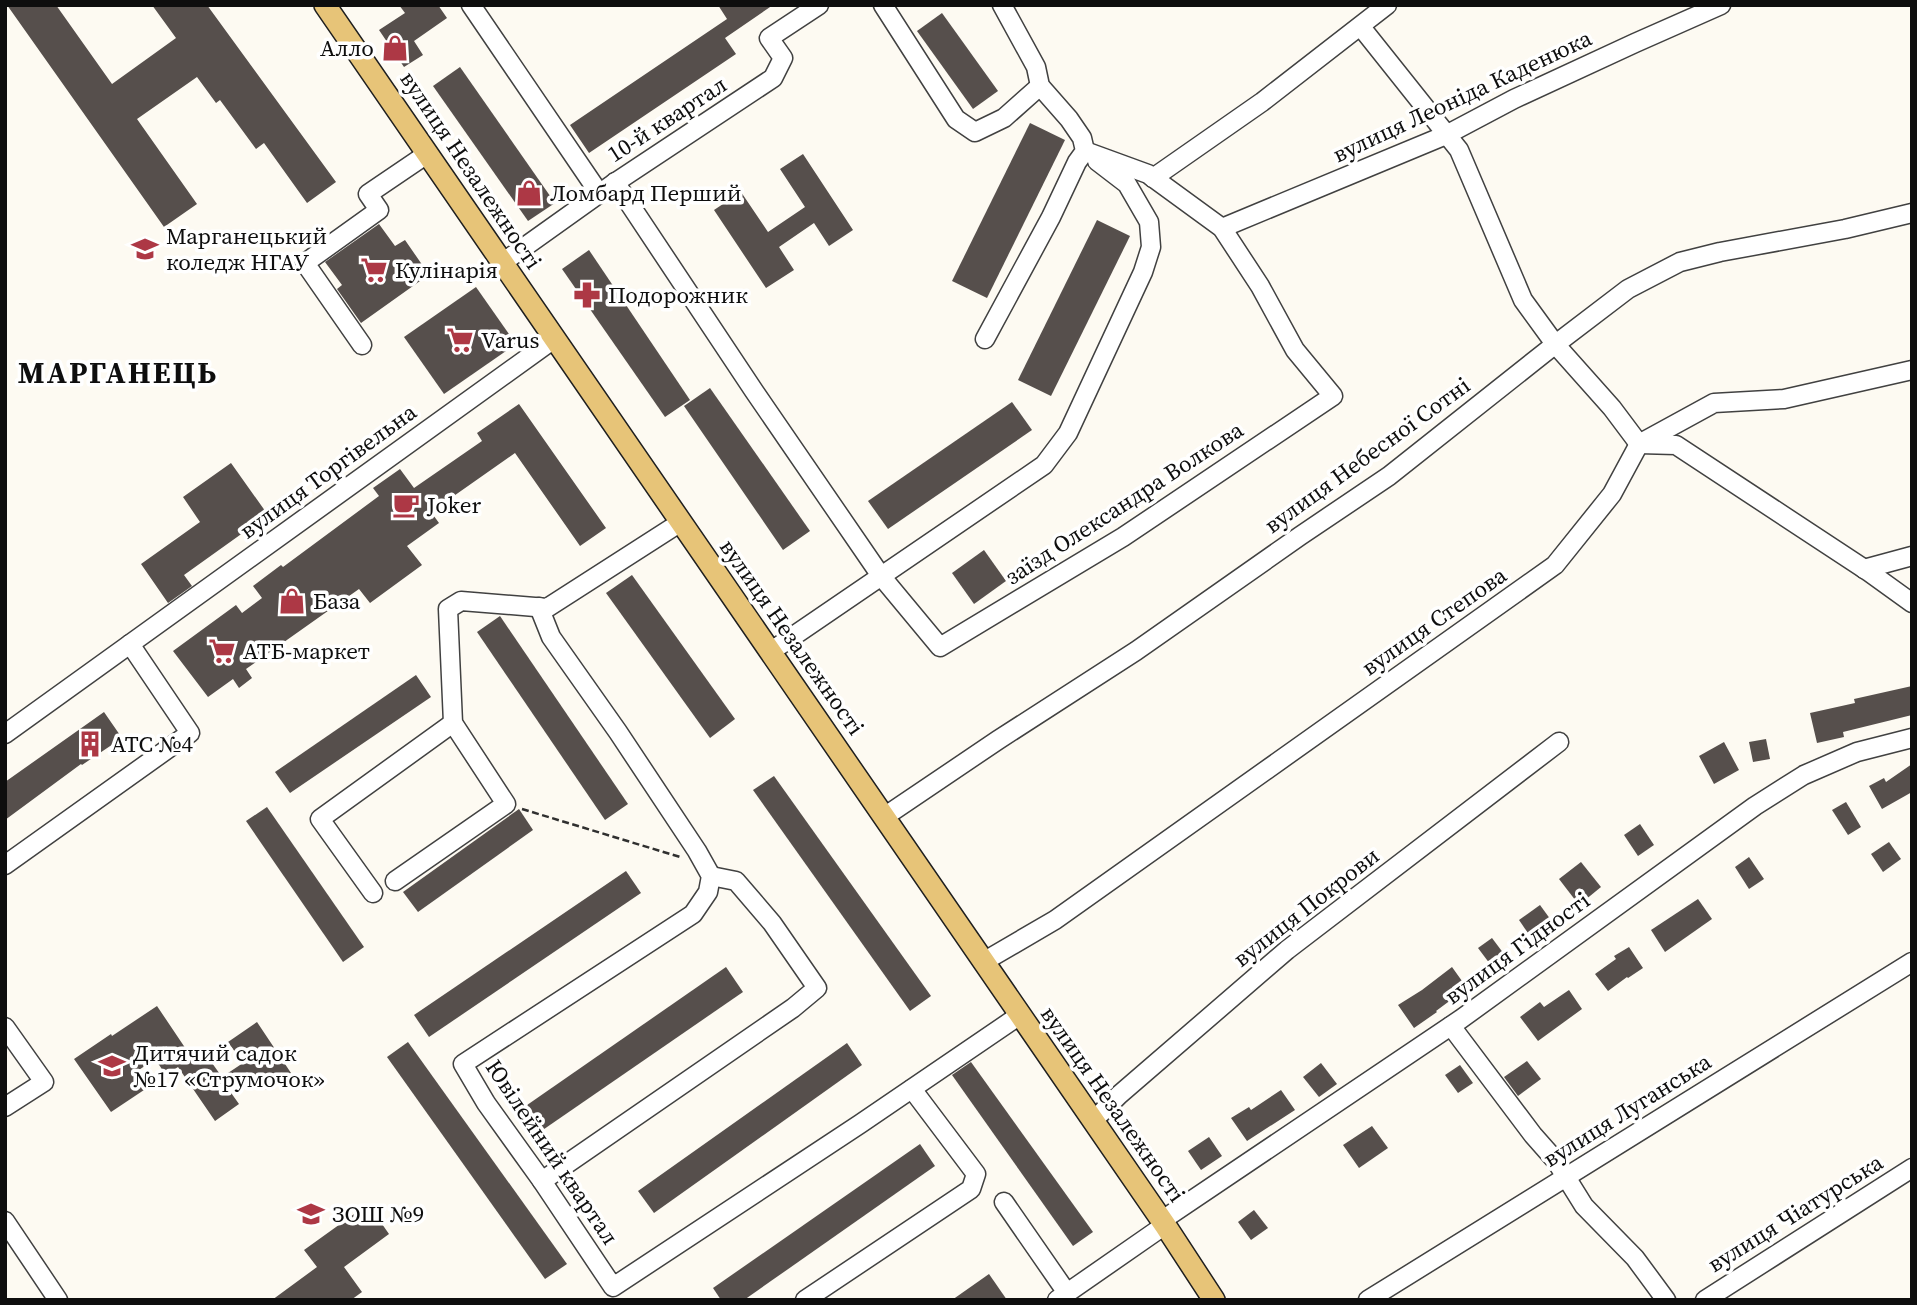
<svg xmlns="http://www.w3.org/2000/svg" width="1917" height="1305" font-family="'Source Serif 4',serif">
<rect width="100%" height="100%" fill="#fdfaf2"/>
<!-- building -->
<g fill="#564f4c">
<polygon points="7,5 56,5 112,84 176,38 152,5 207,5 336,182 307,203 264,143 256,149 220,100 216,103 197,77 137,119 197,204 164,227"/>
<polygon points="399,5 438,5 447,18 414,41 423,55 404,67 379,30 405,13"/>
<polygon points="718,5 773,5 725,38 736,54 589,153 570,125 727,19"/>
<polygon points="942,13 998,91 973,109 917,31"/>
<polygon points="460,67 555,203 528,221 433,86"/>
<polygon points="1030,123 1065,140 987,298 952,281"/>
<polygon points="803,154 853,230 829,246 814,223 779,247 794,270 766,288 714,210 741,192 768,232 805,207 780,169"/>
<polygon points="1097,220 1130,236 1051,396 1018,380"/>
<polygon points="379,224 395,246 405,240 423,266 413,273 420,281 361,323 337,289 342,285 325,262"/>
<polygon points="589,250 690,400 665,417 562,269"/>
<polygon points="476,287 516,344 444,394 404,337"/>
<polygon points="710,388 810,531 783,550 684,406"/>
<polygon points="1012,402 1032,430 888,529 868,501"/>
<polygon points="519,404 606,528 580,546 515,453 431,512 439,523 407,546 422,565 370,603 359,589 246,669 252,678 239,688 233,679 208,697 173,651 236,605 242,613 262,598 253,586 281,565 283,567 379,496 373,488 400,469 414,488 482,441 477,433"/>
<polygon points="231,463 268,515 184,575 192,586 168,603 141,564 200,522 183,497"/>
<polygon points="984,550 1006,581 974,604 952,573"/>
<polygon points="632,575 735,719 710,738 606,593"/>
<polygon points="500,616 628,804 605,820 477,632"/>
<polygon points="416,675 431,697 290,793 275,772"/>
<polygon points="1912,686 1912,715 1843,732 1844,737 1817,743 1810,713 1855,703 1854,699"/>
<polygon points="104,712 122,738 82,765 81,764 5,820 5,782"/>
<polygon points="1766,739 1770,759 1753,762 1749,742"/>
<polygon points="1724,742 1739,770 1714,784 1699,756"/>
<polygon points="1912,764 1912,792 1882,809 1869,786 1884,778 1886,782"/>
<polygon points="774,776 931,996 910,1011 753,790"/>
<polygon points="1846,802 1861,827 1848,835 1832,810"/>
<polygon points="267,807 364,947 343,962 246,821"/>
<polygon points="519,809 533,830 418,912 403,892"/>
<polygon points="1640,824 1654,845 1638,856 1624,835"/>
<polygon points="1889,842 1901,859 1883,872 1871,854"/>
<polygon points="1749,857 1764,879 1749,889 1735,867"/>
<polygon points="1581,862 1601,887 1579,905 1559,879"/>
<polygon points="626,871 641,893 429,1037 414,1015"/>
<polygon points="1698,899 1712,919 1665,952 1651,930"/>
<polygon points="1540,905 1556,927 1534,942 1519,920"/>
<polygon points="1492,938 1507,958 1493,968 1478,948"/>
<polygon points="1629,947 1643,968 1628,978 1627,977 1608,991 1595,974 1616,959 1614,956"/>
<polygon points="726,967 743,992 534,1136 517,1112"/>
<polygon points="1452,967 1467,988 1436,1011 1437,1012 1414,1028 1398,1005 1422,990"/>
<polygon points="1569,990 1582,1009 1538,1041 1520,1017 1540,1002 1544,1007"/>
<polygon points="157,1006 196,1064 207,1056 222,1077 243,1063 228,1042 257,1022 291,1073 266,1090 254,1073 229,1090 239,1104 215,1121 178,1067 166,1075 155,1059 133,1074 144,1090 111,1112 74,1059 111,1034 112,1036"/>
<polygon points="408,1042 567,1264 545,1279 387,1057"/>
<polygon points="847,1043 862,1065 654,1213 638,1191"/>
<polygon points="1527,1061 1541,1079 1518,1096 1504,1077"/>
<polygon points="971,1062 1093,1232 1073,1246 952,1075"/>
<polygon points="1321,1063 1337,1084 1319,1097 1303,1077"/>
<polygon points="1460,1065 1473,1083 1458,1093 1445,1075"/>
<polygon points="1281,1090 1295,1110 1247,1141 1231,1118 1249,1107 1251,1110"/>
<polygon points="1372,1126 1388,1148 1359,1168 1343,1145"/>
<polygon points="1209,1137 1222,1156 1201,1170 1188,1151"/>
<polygon points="920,1144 935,1166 744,1300 721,1300 713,1288"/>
<polygon points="368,1204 389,1234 344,1267 362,1292 351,1300 272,1300 317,1267 304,1250"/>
<polygon points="1254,1210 1268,1228 1251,1240 1238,1222"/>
<polygon points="989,1274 1007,1300 952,1300"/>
</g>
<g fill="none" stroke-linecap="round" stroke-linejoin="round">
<!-- minor casing -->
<g stroke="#414141" stroke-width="21">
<g id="minor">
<polyline points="471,5 599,193"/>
<polyline points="883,5 956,119 975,132 1004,118 1040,86"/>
<polyline points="1361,27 1459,150 1523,300 1555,344 1612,408 1639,444 1676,445 1869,572 1912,603"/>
<polyline points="1153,178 1262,102 1387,5"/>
<polyline points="615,182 754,391 881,576 940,647 1123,537 1333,396 1295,350 1260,286 1222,228 1148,174 1085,151"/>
<polyline points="1222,228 1446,135 1514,99 1635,43 1721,5"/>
<polyline points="502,263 610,186 773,78 783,58 769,38 819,5"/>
<polyline points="985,339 1051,217 1077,162 1085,151 1082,138 1069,119 1040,86 1036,67 1002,5"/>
<polyline points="362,345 305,263 379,210 368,194 427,154"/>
<polyline points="1864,569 1912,556"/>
<polyline points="539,607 551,637 618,732 697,851 711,876 708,892 693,914 463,1064 486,1103 542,1181 613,1287 860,1124 1020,1015"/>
<polyline points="770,652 1044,465 1068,433 1143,272 1151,247 1149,222 1127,184 1097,161"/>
<polyline points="5,734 554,339"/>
<polyline points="884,817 998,740 1136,651 1300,536 1389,476 1548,350 1628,289 1680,262 1720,252 1845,229 1912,213"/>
<polyline points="5,865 190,733 130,644"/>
<polyline points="395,881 506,804 453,723 448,609 461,601 547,608 681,522"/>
<polyline points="373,893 320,819 453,723"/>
<polyline points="983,962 1055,920 1555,565 1612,494 1639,444 1714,403 1784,399 1912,370"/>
<polyline points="1451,1026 1533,1135 1556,1161 1584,1206 1635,1258 1666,1300"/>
<polyline points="5,1027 44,1082 5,1107"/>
<polyline points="1093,1121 1119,1095 1287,950 1559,742"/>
<polyline points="542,1181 793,1008 817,988 772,923 736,881 711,876"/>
<polyline points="1004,1202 1067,1293"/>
<polyline points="5,1221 58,1300"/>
<polyline points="1161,1221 1461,1019 1755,806 1804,775 1857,752 1912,738"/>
<polyline points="805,1300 971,1189 976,1174 912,1089"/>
<polyline points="1057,1300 1165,1225"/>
<polyline points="1368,1300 1912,962"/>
<polyline points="1705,1300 1912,1168"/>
</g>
</g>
<!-- major casing -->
<g stroke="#1f1f1f" stroke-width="24">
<polyline id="major" points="325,5 1165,1225 1214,1300"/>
</g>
<!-- path -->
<polyline stroke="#303030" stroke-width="2.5" stroke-dasharray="7 3.5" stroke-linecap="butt" points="522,809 680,857"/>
<!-- minor -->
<use href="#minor" stroke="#fff" stroke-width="18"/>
<!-- major -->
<use href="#major" stroke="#e7c478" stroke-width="21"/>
</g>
<!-- icons -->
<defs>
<g id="shop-bare" transform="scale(2.1)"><path d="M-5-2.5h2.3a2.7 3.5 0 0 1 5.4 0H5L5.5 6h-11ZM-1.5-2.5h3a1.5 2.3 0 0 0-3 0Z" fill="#ad3845" stroke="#fff" stroke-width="2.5" paint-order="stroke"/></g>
<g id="university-bare" transform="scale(2.1)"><path d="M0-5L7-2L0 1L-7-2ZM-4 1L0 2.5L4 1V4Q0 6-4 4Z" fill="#ad3845" stroke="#fff" stroke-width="2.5" paint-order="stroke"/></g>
<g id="supermarket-bare" transform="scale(2.1)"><path d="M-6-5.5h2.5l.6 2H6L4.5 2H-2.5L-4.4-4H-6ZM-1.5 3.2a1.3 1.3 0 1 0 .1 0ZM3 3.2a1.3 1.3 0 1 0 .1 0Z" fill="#ad3845" stroke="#fff" stroke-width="2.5" paint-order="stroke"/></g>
<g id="pharmacy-bare" transform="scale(2.1)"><path d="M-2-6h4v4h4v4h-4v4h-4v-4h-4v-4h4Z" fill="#ad3845" stroke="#fff" stroke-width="2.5" paint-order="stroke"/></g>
<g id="cafe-bare" transform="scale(2.1)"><path d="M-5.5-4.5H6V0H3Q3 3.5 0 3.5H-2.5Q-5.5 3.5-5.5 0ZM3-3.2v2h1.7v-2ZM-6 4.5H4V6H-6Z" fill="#ad3845" stroke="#fff" stroke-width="2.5" paint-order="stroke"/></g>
<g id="building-bare" transform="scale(2.1)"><path d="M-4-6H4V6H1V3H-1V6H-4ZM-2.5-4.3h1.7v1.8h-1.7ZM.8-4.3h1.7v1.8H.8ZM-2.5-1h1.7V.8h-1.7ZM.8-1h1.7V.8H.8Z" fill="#ad3845" stroke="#fff" stroke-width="2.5" paint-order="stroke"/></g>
<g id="school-bare" transform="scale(2.1)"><path d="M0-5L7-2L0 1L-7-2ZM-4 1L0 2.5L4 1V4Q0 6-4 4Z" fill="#ad3845" stroke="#fff" stroke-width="2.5" paint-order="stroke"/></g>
</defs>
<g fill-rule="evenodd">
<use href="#shop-bare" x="395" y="48"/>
<use href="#shop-bare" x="529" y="193"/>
<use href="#university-bare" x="145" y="249"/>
<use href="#supermarket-bare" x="374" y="270"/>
<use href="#pharmacy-bare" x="587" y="295"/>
<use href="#supermarket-bare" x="460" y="340"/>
<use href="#cafe-bare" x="406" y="505"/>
<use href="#shop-bare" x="292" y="601"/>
<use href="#supermarket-bare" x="222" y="651"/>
<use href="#building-bare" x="90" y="744"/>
<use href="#school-bare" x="112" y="1066"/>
<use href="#school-bare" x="311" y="1214"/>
</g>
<g text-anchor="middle" stroke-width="7" stroke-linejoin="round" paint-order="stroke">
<!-- poi labels -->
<g font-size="23" fill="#0e0e0e" stroke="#fff" text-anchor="start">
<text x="374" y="56" text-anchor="end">Алло</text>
<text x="550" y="201">Ломбард Перший</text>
<text x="166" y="244">Марганецький<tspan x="166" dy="26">коледж НГАУ</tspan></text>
<text x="395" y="278">Кулінарія</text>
<text x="608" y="303">Подорожник</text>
<text x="481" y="348">Varus</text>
<text x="427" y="513">Joker</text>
<text x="313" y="609">База</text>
<text x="243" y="659">АТБ-маркет</text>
<text x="111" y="752">АТС №4</text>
<text x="133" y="1061">Дитячий садок<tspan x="133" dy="26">№17 «Струмочок»</tspan></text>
<text x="332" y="1222">ЗОШ №9</text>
</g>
<!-- street labels -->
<g font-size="23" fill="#0e0e0e" stroke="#fff">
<text transform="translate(1462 96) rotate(-25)" y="8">вулиця Леоніда Каденюка</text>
<text transform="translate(667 119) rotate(-33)" y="8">10-й квартал</text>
<text transform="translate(471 170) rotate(56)" y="8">вулиця Незалежності</text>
<text transform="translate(1367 455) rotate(-36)" y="8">вулиця Небесної Сотні</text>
<text transform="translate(328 471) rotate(-36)" y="8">вулиця Торгівельна</text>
<text transform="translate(1124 503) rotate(-33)" y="8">заїзд Олександра Волкова</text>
<text transform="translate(1434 621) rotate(-35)" y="8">вулиця Степова</text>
<text transform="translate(792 637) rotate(55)" y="8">вулиця Незалежності</text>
<text transform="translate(1306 907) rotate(-38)" y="8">вулиця Покрови</text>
<text transform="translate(1517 948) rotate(-36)" y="8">вулиця Гідності</text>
<text transform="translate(1113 1104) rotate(55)" y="8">вулиця Незалежності</text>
<text transform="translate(1627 1110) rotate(-32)" y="8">вулиця Луганська</text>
<text transform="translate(552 1152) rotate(56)" y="8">Ювілейний квартал</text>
<text transform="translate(1795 1213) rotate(-32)" y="8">вулиця Чіатурська</text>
</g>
<!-- district labels -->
<g font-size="30" font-weight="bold" letter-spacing="2" fill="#0e0e0e" stroke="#fff">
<text x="118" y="383">МАРГАНЕЦЬ</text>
</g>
</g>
<!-- border -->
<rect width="1917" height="1305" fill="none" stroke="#0e0e0e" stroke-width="14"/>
</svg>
